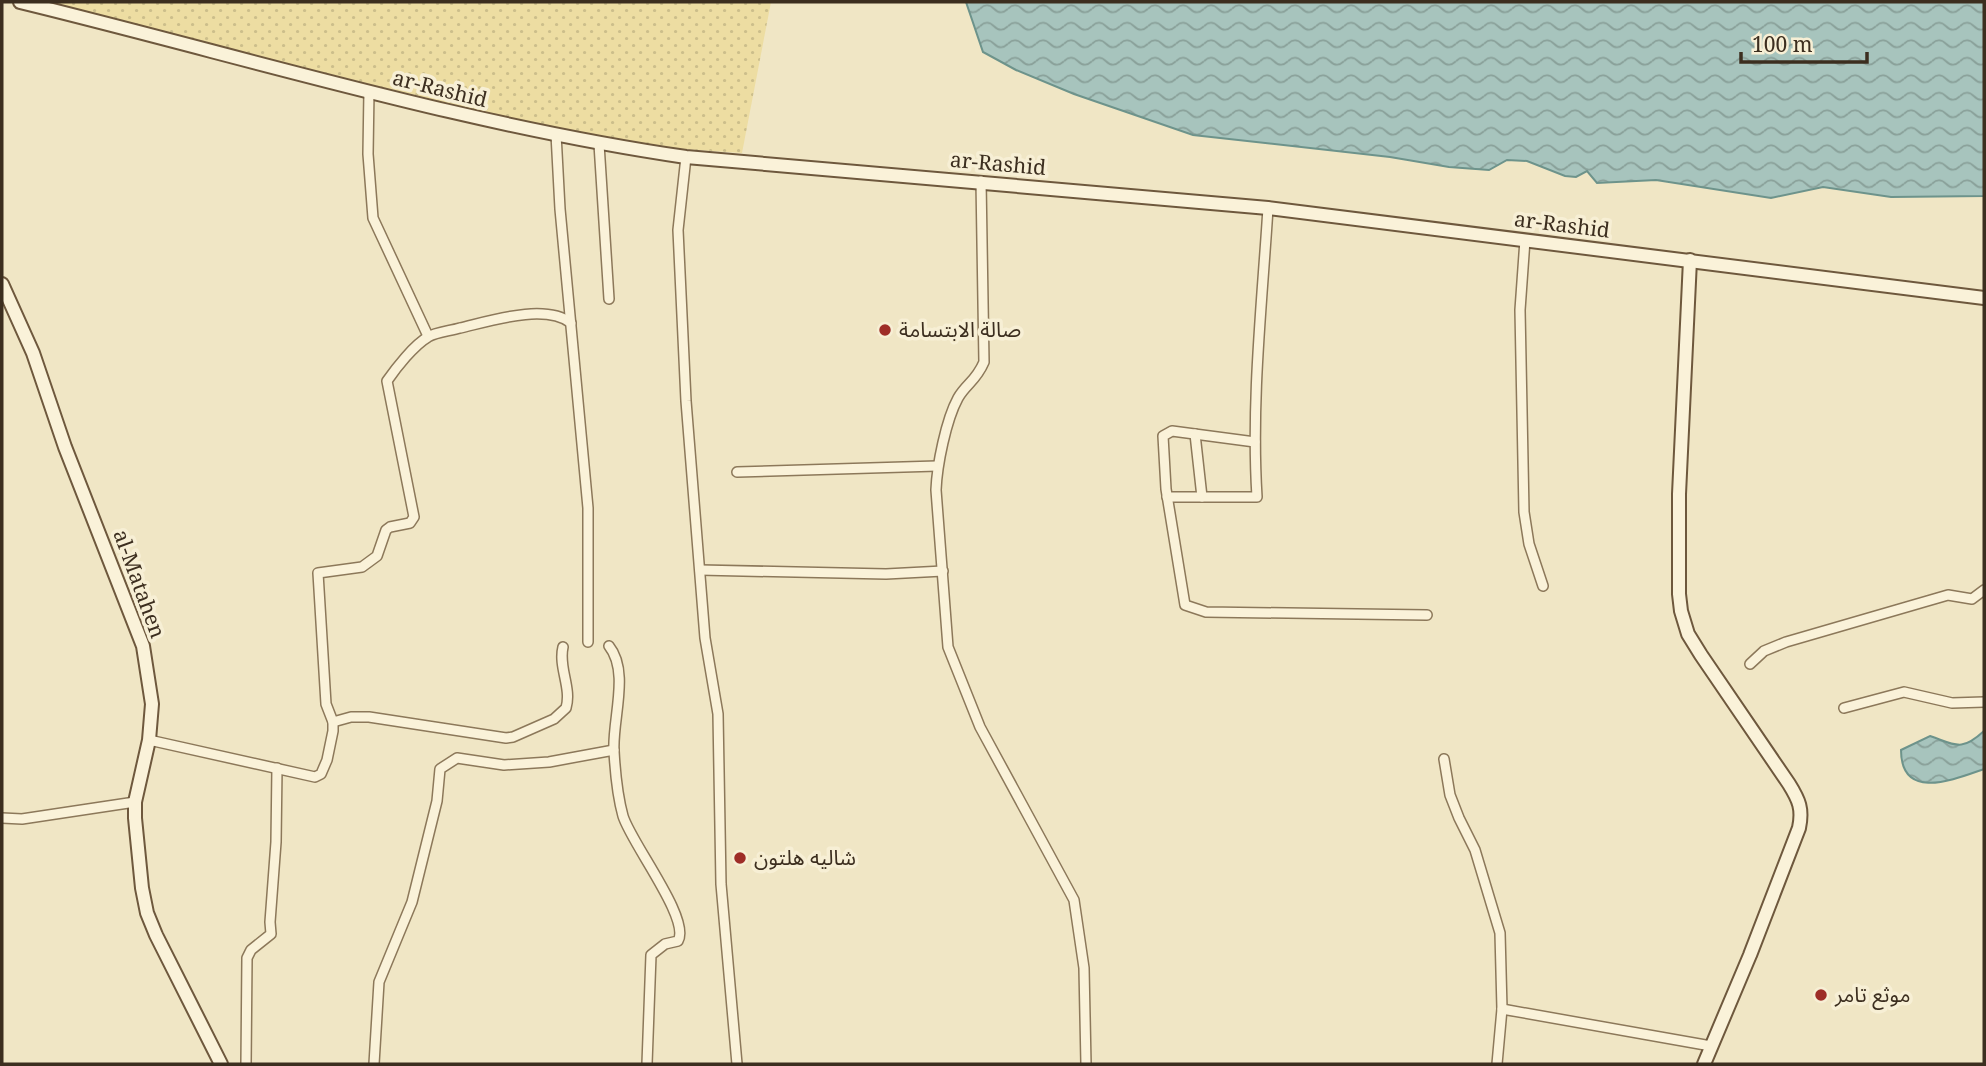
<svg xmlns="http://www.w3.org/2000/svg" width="1986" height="1066" font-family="'Noto Serif','Noto Sans Arabic',serif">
<defs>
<pattern id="sand-dots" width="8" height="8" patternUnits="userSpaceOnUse" patternTransform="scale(1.75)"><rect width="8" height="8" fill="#eddda2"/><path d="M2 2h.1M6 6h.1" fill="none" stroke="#ccbe8b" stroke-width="1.8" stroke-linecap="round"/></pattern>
<pattern id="water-waves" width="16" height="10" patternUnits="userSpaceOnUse" patternTransform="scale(1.75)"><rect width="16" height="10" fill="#a7c4bd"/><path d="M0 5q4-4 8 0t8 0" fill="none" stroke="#89a099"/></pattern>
</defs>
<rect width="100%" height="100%" fill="#f0e6c5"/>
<!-- sand -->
<polygon fill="url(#sand-dots)" points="47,2 771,2 742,153 668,148 545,126 385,88"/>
<!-- water -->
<g fill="url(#water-waves)" stroke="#6d938b" stroke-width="2">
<polygon points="966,2 1984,2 1984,196 1891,197 1823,187 1771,198 1656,180 1597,183 1587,171 1576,177 1565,176 1527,161 1507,160 1489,170 1449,167 1390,157 1193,135 1074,94 1016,70 983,52"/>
<path d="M1984,731v38c-29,10 -83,33 -83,-19l29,-14c26,9 31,16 54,-5z"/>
</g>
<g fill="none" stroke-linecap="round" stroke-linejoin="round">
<!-- street casing -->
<g stroke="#8c785a" stroke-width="12">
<g id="street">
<polyline points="369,91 368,154 373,218 428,336"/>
<polyline points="556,134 560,209 588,508 588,642"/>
<polyline points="599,144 609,299"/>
<polyline points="686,157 678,230 686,401 705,638 718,714 721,884 737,1064"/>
<path d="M981,181l3,181c-8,19 -18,22 -26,36 -12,22 -21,67 -22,92l12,157 32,80 94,173 10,68 2,96"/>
<polyline points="1525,240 1520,310 1524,512 1529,544 1543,586"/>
<polyline points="1195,434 1202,497"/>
<polyline points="1255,442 1172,431 1163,436 1166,489 1185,605 1206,612 1427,615"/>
<polyline points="737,472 937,466"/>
<path d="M1167,497h90c-6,-96 5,-193 11,-289"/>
<polyline points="700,570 886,574 943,571"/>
<path d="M609,646c21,26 3,74 5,105 1,18 4,47 9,65 8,27 68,103 55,125l-13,3 -14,11 -4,109"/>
<polyline points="1750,664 1764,651 1786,642 1948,595 1972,599 1984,590"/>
<polyline points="1844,708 1904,692 1952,703 1984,702"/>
<path d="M333,722l18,-5h18l137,21 7,-1 41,-18 12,-11c6,-20 -8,-41 -3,-61"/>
<path d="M149,740l166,37 6,-3 6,-14 6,-29v-9l-7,-18 -8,-131 44,-6 15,-11 9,-26 4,-3 20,-4 4,-6 -27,-136c9,-13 27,-36 41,-44 8,-5 22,-6 32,-9 30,-7 85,-25 111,-5"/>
<polyline points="1444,759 1450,795 1459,818 1475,850 1500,933 1502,1009 1497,1064"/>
<polyline points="2,818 22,819 135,802"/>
<polyline points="1502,1009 1711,1046"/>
<polyline points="246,1064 247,958 251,950 271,934 270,922 276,842 277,768"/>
<polyline points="374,1064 379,982 412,902 437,801 440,769 457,758 504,765 549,762 614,750"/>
</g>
</g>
<!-- secondary casing -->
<g stroke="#6e583d" stroke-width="16">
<g id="secondary">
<path d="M20,2c222,54 440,122 666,155l582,51 716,90"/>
<path d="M1690,260l-11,234v100l2,17 7,23 13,21 88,129c10,16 14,25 10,44l-49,127 -46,109"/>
<polyline points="2,284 33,353 65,447 143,646 152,704 149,740 135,802 135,818 142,888 147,913 156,935 221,1064"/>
</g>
</g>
<!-- street -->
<use href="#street" stroke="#faf2d9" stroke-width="9"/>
<!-- secondary -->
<use href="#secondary" stroke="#faf2d9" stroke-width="12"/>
</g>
<!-- markers -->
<g fill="#9e2d27" stroke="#f7efd5" stroke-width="2.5">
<circle cx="885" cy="330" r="7"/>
<circle cx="740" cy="858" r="7"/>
<circle cx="1821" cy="995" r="7"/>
</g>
<g text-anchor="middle" stroke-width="7" stroke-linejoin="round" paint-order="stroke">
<!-- street labels -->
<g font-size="21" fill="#3c2e1f" stroke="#f7efd5">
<text transform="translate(440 89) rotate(14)" y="7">ar-Rashid</text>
<text transform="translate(998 164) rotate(5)" y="7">ar-Rashid</text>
<text transform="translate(1562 225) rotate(7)" y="7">ar-Rashid</text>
<text transform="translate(139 584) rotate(70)" y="7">al-Matahen</text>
</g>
<!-- poi labels -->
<g font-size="21" fill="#3c2e1f" stroke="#f7efd5" text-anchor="start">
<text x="899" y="337">صالة الابتسامة</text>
<text x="754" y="865">شاليه هلتون</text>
<text x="1835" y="1002">موثع تامر</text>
</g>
</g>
<!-- border -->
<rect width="1986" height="1066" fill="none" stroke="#3c2e1f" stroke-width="7"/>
<!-- scale -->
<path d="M1741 52v10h126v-10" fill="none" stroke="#3c2e1f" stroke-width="3.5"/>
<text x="1752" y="52" font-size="21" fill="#3c2e1f" stroke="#f7efd5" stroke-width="5" paint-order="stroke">100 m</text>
</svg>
